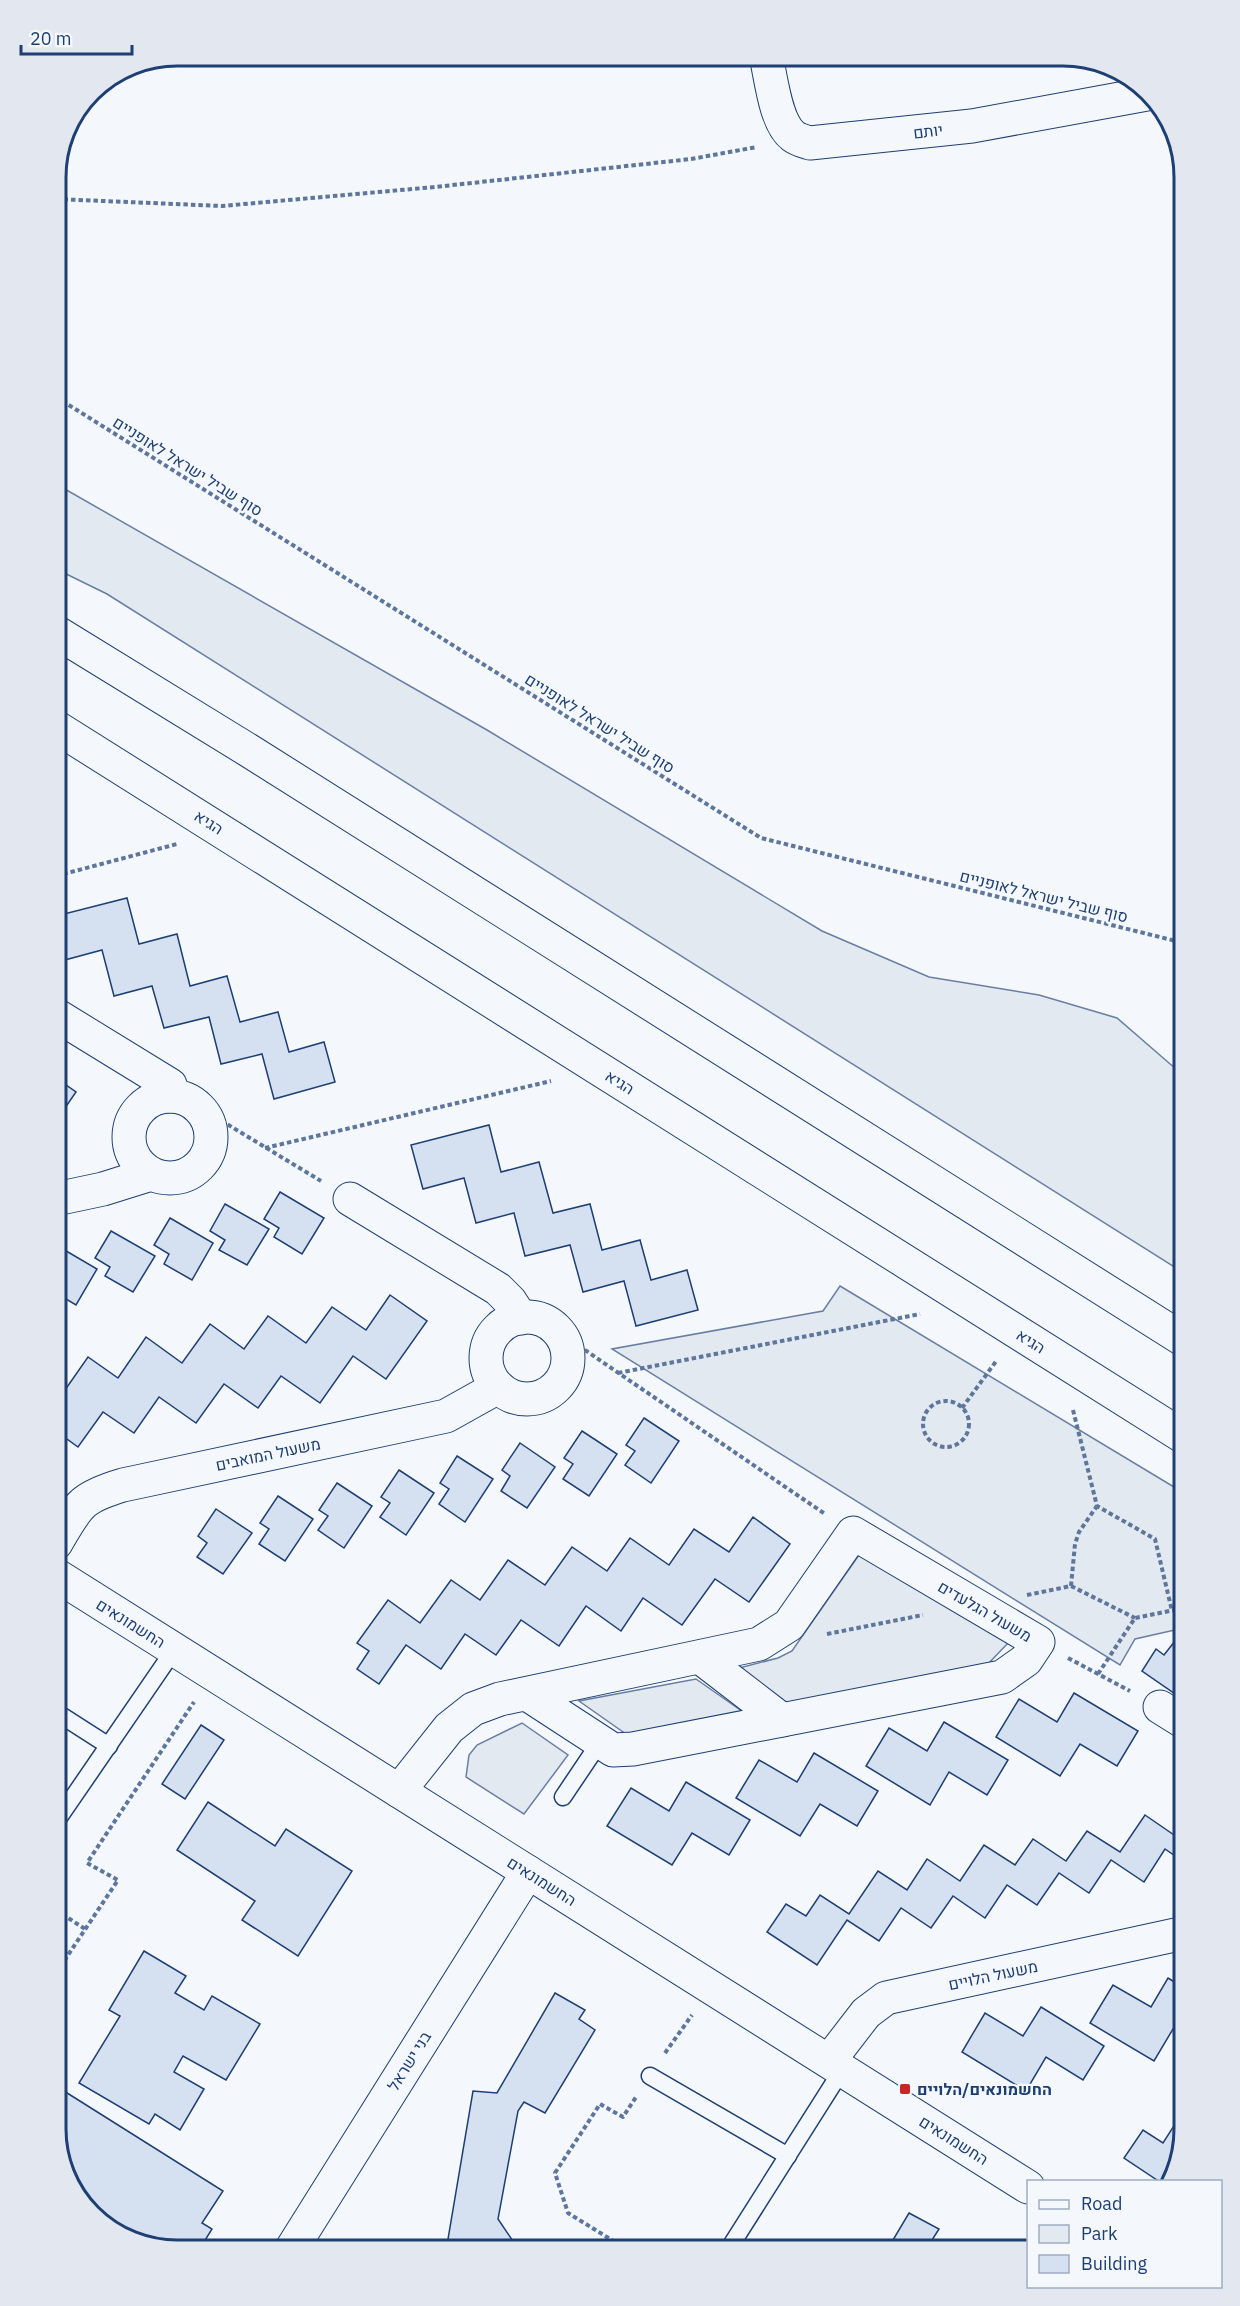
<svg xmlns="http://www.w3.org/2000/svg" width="1240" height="2306" font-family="'IBM Plex Sans',Heebo,sans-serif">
<rect width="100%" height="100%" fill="#f4f7fb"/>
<!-- green -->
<g fill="#e3e9f0" stroke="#687fa3" stroke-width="1.5">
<polygon points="56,484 487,730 822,931 929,977 1039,995 1117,1018 1184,1076 1184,1273 107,594 56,569"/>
<polygon points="840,1286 1184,1493 1184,1628 1135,1639 1120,1665 612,1349 823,1311"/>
<polygon points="859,1555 1010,1641 985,1667 786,1704 739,1668 778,1658 792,1651"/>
<polygon points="696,1679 746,1714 626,1734 579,1701"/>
<polygon points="522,1723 568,1755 524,1814 466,1777 469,1755 477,1745"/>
</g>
<!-- building -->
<g fill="#d5e0f0" stroke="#1d3f73" stroke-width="1.5">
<polygon points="127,898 139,944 177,934 190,986 227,976 240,1022 278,1012 289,1052 324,1042 335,1082 274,1099 262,1054 221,1064 209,1017 164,1028 152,986 114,996 102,950 61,961 56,942 56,916"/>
<polygon points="56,1078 76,1092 56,1121"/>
<polygon points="489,1125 501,1172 539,1162 553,1213 590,1204 602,1250 640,1240 651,1280 687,1270 698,1310 636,1326 624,1281 583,1292 570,1245 525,1256 514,1213 476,1223 464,1178 423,1189 411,1145"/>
<polygon points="280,1192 324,1218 302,1254 274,1237 279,1228 264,1219"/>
<polygon points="225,1204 269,1229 247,1265 219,1250 225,1240 210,1231"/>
<polygon points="170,1218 213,1243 192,1280 164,1264 169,1254 154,1245"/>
<polygon points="111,1231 155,1256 133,1292 105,1276 110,1267 95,1258"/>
<polygon points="56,1245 97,1269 76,1305 56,1293"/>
<polygon points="390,1295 427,1321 386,1379 353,1356 320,1403 281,1376 258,1408 224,1384 196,1423 159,1397 134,1433 103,1412 78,1447 56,1431 56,1399 58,1400 88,1357 118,1378 146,1337 182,1363 210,1324 244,1349 268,1316 306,1343 332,1307 366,1330"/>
<polygon points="644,1418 679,1441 651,1483 625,1465 635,1451 626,1445"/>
<polygon points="582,1431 617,1454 589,1496 563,1479 573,1464 564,1458"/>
<polygon points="520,1443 555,1467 527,1508 501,1491 510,1476 502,1470"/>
<polygon points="457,1456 493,1479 465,1522 439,1504 449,1489 440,1483"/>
<polygon points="399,1470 434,1493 406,1535 380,1517 390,1503 381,1497"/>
<polygon points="337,1483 372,1506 344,1548 318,1530 328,1516 319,1510"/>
<polygon points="278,1496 313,1519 285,1561 259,1544 269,1529 260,1523"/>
<polygon points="216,1509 252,1533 223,1574 197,1557 207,1543 198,1536"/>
<polygon points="753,1517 790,1544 749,1602 715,1579 682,1625 643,1598 621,1631 586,1606 559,1646 521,1620 496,1655 465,1634 441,1669 406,1645 379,1684 357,1669 369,1651 357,1643 388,1600 420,1623 451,1580 480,1600 508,1560 545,1585 572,1547 607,1571 630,1538 669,1565 694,1529 729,1552"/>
<polygon points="1175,1641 1184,1647 1184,1700 1142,1671 1156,1649 1164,1655"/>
<polygon points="1074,1693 1138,1731 1117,1766 1080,1744 1060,1776 996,1737 1019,1699 1057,1722"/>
<polygon points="944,1722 1008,1760 987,1795 949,1772 930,1805 866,1766 889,1728 927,1751"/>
<polygon points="201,1725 224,1740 185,1799 162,1784"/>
<polygon points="814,1753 878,1791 857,1826 820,1804 800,1836 736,1798 759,1760 797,1782"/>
<polygon points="686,1782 750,1820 729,1855 692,1833 672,1865 607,1826 631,1788 669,1811"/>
<polygon points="208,1802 275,1846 286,1829 352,1871 298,1956 242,1920 255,1901 177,1850"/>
<polygon points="1145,1815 1177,1837 1184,1825 1184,1862 1165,1849 1144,1882 1111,1860 1089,1893 1059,1873 1037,1905 1007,1885 985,1918 953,1896 931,1928 901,1908 879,1941 847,1920 817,1965 767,1932 786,1904 806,1916 820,1895 849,1914 878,1871 907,1890 927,1859 960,1881 984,1845 1015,1865 1033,1839 1066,1861 1087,1831 1120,1852"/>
<polygon points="144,1951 186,1976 175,1993 204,2010 212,1996 260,2024 226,2080 183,2056 174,2072 204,2089 180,2130 155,2114 149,2124 79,2083 120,2016 109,2010"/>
<polygon points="1168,1978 1184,1988 1184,2035 1173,2029 1154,2061 1090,2023 1113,1985 1151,2007"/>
<polygon points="555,1993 585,2010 579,2019 595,2030 545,2113 524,2102 518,2111 498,2219 519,2250 456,2250 448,2239 473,2091 497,2093"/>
<polygon points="1041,2007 1104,2046 1083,2080 1046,2057 1026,2091 962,2052 985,2013 1023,2036"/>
<polygon points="56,2086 223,2191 202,2223 212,2229 199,2250 169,2250 116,2232 117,2230 101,2221 65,2176 56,2129"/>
<polygon points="1177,2121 1184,2126 1184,2130 1169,2182 1160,2182 1124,2158 1143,2130 1163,2143"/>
<polygon points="909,2213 939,2229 932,2240 949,2250 887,2250"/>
</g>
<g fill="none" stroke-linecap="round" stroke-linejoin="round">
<!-- lane casing -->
<g stroke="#1d3f73" stroke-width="19">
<g id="lane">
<polyline points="56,1712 109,1746"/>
<polyline points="563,1797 600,1742"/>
<polyline points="56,1822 174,1650"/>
<polyline points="650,2076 788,2156"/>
<polyline points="728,2250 842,2070"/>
</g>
</g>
<!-- street casing -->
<g stroke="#1d3f73" stroke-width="35">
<g id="street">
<path d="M766,56c5,21 9,66 27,80 5,4 11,5 17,7l162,-17 175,-32"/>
<polyline points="56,1015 170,1085 170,1096"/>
<circle cx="170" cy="1137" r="41"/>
<polyline points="56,1199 103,1189 151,1174"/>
<polyline points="350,1199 498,1289 510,1301 521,1318"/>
<circle cx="527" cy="1358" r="41"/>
<path d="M56,1543c22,-37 23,-45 67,-58l323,-69 52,-29"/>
<polyline points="56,1575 1028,2187"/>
<polyline points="700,1657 782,1720"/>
<polyline points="1160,1707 1184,1722"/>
<polyline points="399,1791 449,1728 473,1709 500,1699 759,1644 789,1625 853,1533 1038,1642 1026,1660 1002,1677 633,1749 613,1750 527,1694"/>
<polyline points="829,2061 866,2013 886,1998 1184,1933"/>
<polyline points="291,2250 528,1872"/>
</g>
</g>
<!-- highway casing -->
<g stroke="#1d3f73" stroke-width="35">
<g id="highway">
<polyline points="56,632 248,750 1184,1340"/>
<polyline points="56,727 1184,1437"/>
</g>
</g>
<!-- path -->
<g stroke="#5e769c" stroke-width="4" stroke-dasharray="4.5 3" stroke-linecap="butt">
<polyline points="56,199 222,206 435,187 691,159 757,147"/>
<polyline points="56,397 761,838 1184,943"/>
<polyline points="56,876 177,844"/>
<polyline points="202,1109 321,1181"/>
<polyline points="265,1148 551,1081"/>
<polyline points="560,1333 825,1514"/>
<polyline points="618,1373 920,1314"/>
<circle cx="946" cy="1424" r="23"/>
<polyline points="962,1408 997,1360"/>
<polyline points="1073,1410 1097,1506 1155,1539 1172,1611"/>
<polyline points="1071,1586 1075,1544 1079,1532 1097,1506"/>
<polyline points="1027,1595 1071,1586 1135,1618"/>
<polyline points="827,1634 923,1615"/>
<polyline points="1068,1658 1130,1691"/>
<polyline points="1098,1674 1135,1618 1184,1608"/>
<polyline points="56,1910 85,1929"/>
<polyline points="56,1973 118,1880 87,1863 194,1702"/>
<polyline points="665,2053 692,2015"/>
<polyline points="628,2250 568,2213 555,2173 600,2104 623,2117 636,2097"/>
</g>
<!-- lane -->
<use href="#lane" stroke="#f4f7fb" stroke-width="16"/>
<!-- street -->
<use href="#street" stroke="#f4f7fb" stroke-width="33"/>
<!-- highway -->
<use href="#highway" stroke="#f4f7fb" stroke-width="33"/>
</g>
<!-- markers -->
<rect fill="#c62828" stroke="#f4f7fb" stroke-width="2" x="899" y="2083" width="12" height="12" rx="3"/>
<g text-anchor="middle" stroke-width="4.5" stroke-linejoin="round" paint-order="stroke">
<!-- street labels -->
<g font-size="16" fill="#1d3f73" stroke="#f4f7fb">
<text transform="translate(928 131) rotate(-7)" y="6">יותם</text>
<text transform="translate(188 466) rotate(32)" y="6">סוף שביל ישראל לאופניים</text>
<text transform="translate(600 723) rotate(32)" y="6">סוף שביל ישראל לאופניים</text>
<text transform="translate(209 822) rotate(32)" y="6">הגיא</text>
<text transform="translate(1044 896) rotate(14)" y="6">סוף שביל ישראל לאופניים</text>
<text transform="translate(620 1082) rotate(32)" y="6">הגיא</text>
<text transform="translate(1031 1341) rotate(32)" y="6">הגיא</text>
<text transform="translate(268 1454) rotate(-12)" y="6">משעול המואבים</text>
<text transform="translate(985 1611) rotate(30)" y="6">משעול הגלעדים</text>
<text transform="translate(131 1623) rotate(32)" y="6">החשמונאים</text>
<text transform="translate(542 1881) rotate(32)" y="6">החשמונאים</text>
<text transform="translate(993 1975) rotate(-12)" y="6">משעול הלויים</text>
<text transform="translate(409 2061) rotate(-58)" y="6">בני ישראל</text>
<text transform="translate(954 2140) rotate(32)" y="6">החשמונאים</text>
</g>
<!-- poi labels -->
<g font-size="16" font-weight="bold" fill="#1d3f73" stroke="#f4f7fb" text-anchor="start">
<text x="917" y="2095">החשמונאים/הלויים</text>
</g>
</g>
<!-- crop -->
<path d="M0 0H1240V2306H0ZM177 66H1063A111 111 0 0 1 1174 177V2129A111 111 0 0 1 1063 2240H177A111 111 0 0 1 66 2129V177A111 111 0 0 1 177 66Z" fill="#e3e8f0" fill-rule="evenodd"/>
<path fill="none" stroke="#1d3f73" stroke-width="3" d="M177 66H1063A111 111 0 0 1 1174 177V2129A111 111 0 0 1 1063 2240H177A111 111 0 0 1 66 2129V177A111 111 0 0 1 177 66Z"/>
<!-- legend -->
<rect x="1027" y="2180" width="195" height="108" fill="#f4f7fb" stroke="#9eadc5" stroke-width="1.5"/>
<rect x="1039" y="2200" width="30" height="9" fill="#f4f7fb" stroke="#9eadc5" stroke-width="1.5"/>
<text x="1081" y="2210" font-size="18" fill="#1d3f73">Road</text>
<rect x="1039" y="2225" width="30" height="18" fill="#e3e9f0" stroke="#9eadc5" stroke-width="1.5"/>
<text x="1081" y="2240" font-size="18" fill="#1d3f73">Park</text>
<rect x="1039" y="2255" width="30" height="18" fill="#d5e0f0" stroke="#9eadc5" stroke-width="1.5"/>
<text x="1081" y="2270" font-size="18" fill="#1d3f73">Building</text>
<!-- scale -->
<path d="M21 45v9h111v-9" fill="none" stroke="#1d3f73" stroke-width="3"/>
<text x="30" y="45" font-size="18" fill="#1d3f73" stroke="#f4f7fb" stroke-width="4.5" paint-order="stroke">20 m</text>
</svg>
